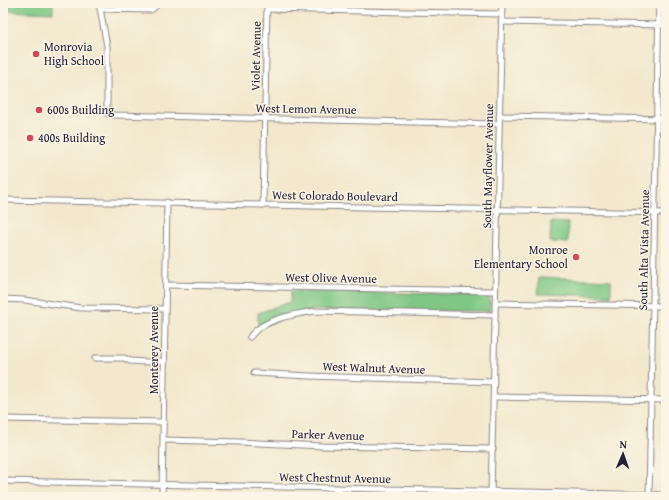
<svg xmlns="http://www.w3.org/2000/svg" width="669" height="500" font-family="'Gentium Book Plus',serif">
<rect width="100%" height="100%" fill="#fcf5e5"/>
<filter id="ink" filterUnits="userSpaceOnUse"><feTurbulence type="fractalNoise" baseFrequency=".025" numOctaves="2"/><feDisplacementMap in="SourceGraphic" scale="8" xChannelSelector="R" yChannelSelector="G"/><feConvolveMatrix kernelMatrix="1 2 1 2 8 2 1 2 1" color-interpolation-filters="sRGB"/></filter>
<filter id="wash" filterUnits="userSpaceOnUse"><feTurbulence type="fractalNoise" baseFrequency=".012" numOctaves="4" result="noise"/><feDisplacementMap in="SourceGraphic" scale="16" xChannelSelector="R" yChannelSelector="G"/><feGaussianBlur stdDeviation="0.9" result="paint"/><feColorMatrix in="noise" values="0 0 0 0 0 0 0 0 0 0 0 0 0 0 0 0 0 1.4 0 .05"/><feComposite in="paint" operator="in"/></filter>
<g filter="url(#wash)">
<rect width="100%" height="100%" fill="#f3e8cd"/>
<!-- green -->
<g fill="#7ec784" stroke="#507460">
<polygon points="7,3 53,3 53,13 6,11"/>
<polygon points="551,222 568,223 568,243 550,242"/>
<polygon points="539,277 611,280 611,296 538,294"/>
<polygon points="291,291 490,295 490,311 315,310 258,327 258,313 290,302"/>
</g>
</g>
<g filter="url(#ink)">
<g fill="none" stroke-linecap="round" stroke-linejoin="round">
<!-- minor casing -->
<g stroke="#8a8584" stroke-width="7">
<g id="minor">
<polyline points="99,3 107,46 107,110 108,114 114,115 499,124"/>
<polyline points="100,9 151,10 155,7 158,3"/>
<polyline points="267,9 501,14"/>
<polyline points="501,22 666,25"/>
<polyline points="499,116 666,119"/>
<polyline points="3,200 666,213"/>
<polyline points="263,205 267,3"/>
<polyline points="166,285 495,291"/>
<polyline points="3,299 24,300 81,308 164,309"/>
<polyline points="495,303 666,306"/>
<path d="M250,337c12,-18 45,-23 65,-26l180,4"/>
<polyline points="95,358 124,358 130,361 145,362 165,361"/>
<polyline points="254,373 309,376 494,382"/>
<polyline points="494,397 666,400"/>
<polyline points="3,419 164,422"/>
<polyline points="164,440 239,442 322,446 493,449"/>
<polyline points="3,481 666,495"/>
<polyline points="162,497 167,202"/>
<polyline points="333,497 337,488 342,497"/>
<polyline points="491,497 502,3"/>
<polyline points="649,497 659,3"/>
</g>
</g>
<!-- minor -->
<use href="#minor" stroke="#fff" stroke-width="5"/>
</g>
</g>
<!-- markers -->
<g fill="#d1495b" stroke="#fcf5e5" stroke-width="1.5">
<circle cx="36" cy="54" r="4"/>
<circle cx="39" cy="110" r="4"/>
<circle cx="30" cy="138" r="4"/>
<circle cx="576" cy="257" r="4"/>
</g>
<g text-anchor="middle" stroke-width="3" stroke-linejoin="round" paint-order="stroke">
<!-- poi labels -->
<g font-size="12" fill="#22223b" stroke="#fcf5e5" text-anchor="start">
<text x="44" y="51">Monrovia<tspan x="44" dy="14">High School</tspan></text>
<text x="47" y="114">600s Building</text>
<text x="38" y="142">400s Building</text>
<text x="568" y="254" text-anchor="end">Monroe<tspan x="568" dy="14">Elementary School</tspan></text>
</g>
<!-- street labels -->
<g font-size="12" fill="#22223b" stroke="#fcf5e5">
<text transform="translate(256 56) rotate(-89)" y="4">Violet Avenue</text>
<text transform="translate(306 109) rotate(1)" y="4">West Lemon Avenue</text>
<text transform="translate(488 166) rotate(-89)" y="4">South Mayflower Avenue</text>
<text transform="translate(335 196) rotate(1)" y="4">West Colorado Boulevard</text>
<text transform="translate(644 250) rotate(-89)" y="4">South Alta Vista Avenue</text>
<text transform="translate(331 278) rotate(1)" y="4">West Olive Avenue</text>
<text transform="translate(154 350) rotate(-90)" y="4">Monterey Avenue</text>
<text transform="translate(374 368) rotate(2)" y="4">West Walnut Avenue</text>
<text transform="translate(328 435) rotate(2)" y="4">Parker Avenue</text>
<text transform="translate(335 478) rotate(1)" y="4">West Chestnut Avenue</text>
</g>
</g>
<!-- margin -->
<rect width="669" height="500" fill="none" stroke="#fcf5e5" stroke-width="16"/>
<!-- north arrow -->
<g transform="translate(623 454) rotate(2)" stroke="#fcf5e5" stroke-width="3" paint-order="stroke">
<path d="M0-3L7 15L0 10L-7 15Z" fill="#22223b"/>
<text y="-6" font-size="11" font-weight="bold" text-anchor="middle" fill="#22223b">N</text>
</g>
</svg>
